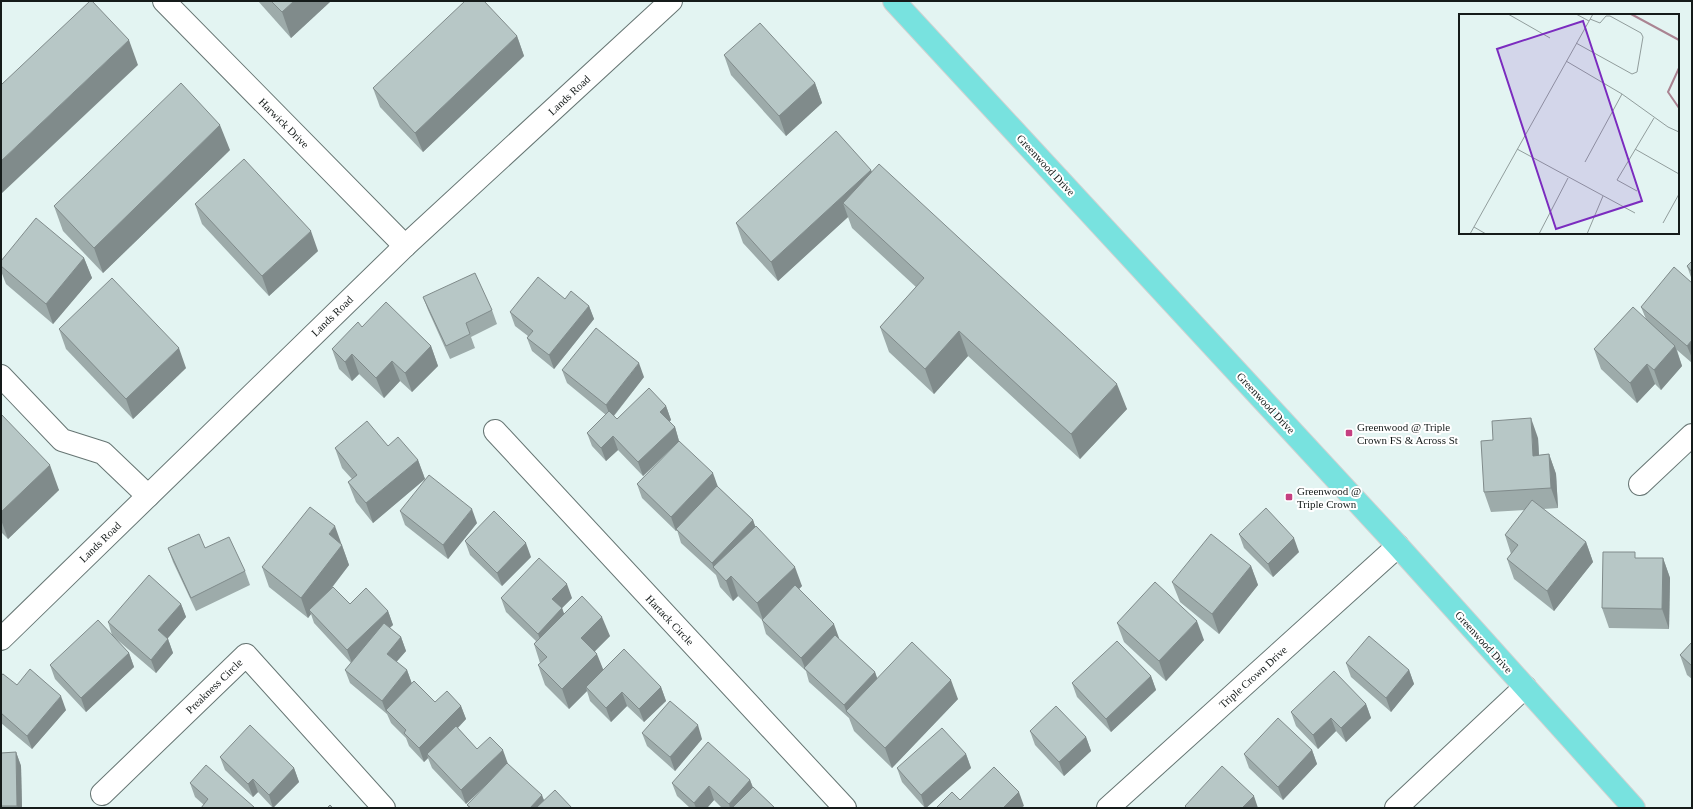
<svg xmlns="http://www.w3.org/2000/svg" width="1693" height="809" font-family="'Times New Roman',serif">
<rect width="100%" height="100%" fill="#e3f4f2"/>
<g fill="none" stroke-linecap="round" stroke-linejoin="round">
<!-- minor casing -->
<g stroke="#667573" stroke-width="24">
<g id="minor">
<polyline points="164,1 405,246"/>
<polyline points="1,376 62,440 103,453 148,496"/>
<polyline points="495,431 845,808"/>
<polyline points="1640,484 1692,435"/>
<polyline points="1,639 405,246 671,1"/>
<polyline points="102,794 246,655 384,808"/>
<polyline points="1108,808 1398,546"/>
<polyline points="1396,808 1525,687"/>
</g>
</g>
<!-- major casing -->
<g stroke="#d0d1d1" stroke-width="24">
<polyline id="major" points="894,1 1398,546 1634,808"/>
</g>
<!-- minor -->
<use href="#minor" stroke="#fff" stroke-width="22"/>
<!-- major -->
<use href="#major" stroke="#78e2df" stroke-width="22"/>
</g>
<!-- wall -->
<g fill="#9dabaa">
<polygon points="258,1 331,1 291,38"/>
<polygon points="517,36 524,56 423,152 380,107 373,88"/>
<polygon points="724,55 815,83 822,103 786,136 731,75"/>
<polygon points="230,150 103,273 63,231 54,206"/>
<polygon points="871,170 872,172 1127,409 1080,459 968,356 934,394 889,352 880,327 916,287 852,228 848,217 778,281 743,243 736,223"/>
<polygon points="195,204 318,251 269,296 202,224"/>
<polygon points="84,258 92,278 53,324 6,284 1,271 1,261"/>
<polygon points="1692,261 1692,280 1687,266"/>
<polygon points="1692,283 1692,363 1677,350 1682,366 1661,390 1655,384 1637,403 1601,369 1594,349 1646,319 1641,307"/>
<polygon points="423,297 492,310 497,324 471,337 475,348 450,359 428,310"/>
<polygon points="565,299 589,306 594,319 554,369 532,351 527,338 528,336 515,326 510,312"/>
<polygon points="362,327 431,346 438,366 412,392 400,381 384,398 359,374 352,381 339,369 332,349"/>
<polygon points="59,329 186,368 133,419 66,349"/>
<polygon points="562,370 644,377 614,416 617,419 666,406 671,420 669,422 675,427 679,441 718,487 753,520 755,527 802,586 799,589 839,638 838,638 875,672 877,679 958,699 892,768 854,731 849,718 809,682 806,671 766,634 762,620 738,596 733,601 720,587 716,575 681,543 677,530 676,531 642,498 637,484 677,443 643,476 618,450 606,461 592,446 587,433 606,415 567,383"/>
<polygon points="1,414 59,490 8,539 1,532"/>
<polygon points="1538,438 1539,455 1549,454 1556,474 1558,508 1543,509 1586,542 1593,562 1554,611 1514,579 1507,559 1511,554 1505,535 1525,510 1491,512 1484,492"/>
<polygon points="388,446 418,460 425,479 373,523 356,502 348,482 352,479 342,468 335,448"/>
<polygon points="400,511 477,523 448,559 405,525"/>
<polygon points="1239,534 1299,552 1273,577 1244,548"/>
<polygon points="465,541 531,557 502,586 470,555"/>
<polygon points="342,545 349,565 331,589 350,604 388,611 393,625 389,628 401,637 406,651 396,662 407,670 412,684 435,702 461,706 466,719 458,728 477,749 507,763 544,800 572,808 469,808 467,805 490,781 466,804 432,768 428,758 424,762 409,746 406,738 391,723 387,714 350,683 345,670 351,663 314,623 311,614 308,618 269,587 262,567"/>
<polygon points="168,548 205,548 245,571 250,585 196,611 173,562"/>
<polygon points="1637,558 1663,558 1670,578 1669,629 1609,628 1602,608"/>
<polygon points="1251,566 1258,585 1219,634 1180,602 1172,582"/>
<polygon points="501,598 572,598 562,608 564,614 610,636 595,651 603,670 661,687 666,701 644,722 627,706 611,722 590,701 587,691 569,709 545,685 538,665 540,663 534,644 536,641 506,612"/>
<polygon points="181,604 186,617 167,638 168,639 173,653 156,673 114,637 129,653 134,667 86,712 55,679 50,665 112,635 108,622"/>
<polygon points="1117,623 1204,640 1166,681 1124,642"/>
<polygon points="1692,642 1692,679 1687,675 1680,655"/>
<polygon points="1346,663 1409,670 1414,684 1391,712 1351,677"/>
<polygon points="1,675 17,685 66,710 32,749 1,723"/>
<polygon points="1151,676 1156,690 1111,732 1077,697 1072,683"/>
<polygon points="1366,704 1371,718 1346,742 1336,731 1318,749 1296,726 1291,712"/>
<polygon points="1030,731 1086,737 1091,751 1064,776 1035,745"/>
<polygon points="642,733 702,739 675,771 647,746"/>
<polygon points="1312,750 1317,764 1283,800 1249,768 1244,754"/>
<polygon points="16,752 21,766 22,808 1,808 1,753"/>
<polygon points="966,754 971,768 926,808 925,808 902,782 897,768"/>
<polygon points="220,757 294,768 299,782 273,808 258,792 253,797 225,770"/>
<polygon points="750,780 753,787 775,808 722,808 714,800 707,808 690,808 677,796 672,783"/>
<polygon points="190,783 254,807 254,808 201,808 204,805 195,797"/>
</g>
<!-- shaded-wall -->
<g fill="#808b8b">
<polygon points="294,1 331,1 291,38 282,12"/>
<polygon points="517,36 524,56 423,152 415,133"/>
<polygon points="129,40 138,65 1,194 1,161"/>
<polygon points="815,83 822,103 786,136 779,116"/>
<polygon points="220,125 230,150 103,273 94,248"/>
<polygon points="871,170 878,189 843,203 848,217 778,281 771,262"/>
<polygon points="311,231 318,251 269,296 262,276"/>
<polygon points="84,258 92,278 53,324 46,304"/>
<polygon points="589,306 594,319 554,369 549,355"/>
<polygon points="959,331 968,356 934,394 925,369"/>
<polygon points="1692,340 1692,358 1687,346"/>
<polygon points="431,346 438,366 412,392 405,373"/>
<polygon points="1675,346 1682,366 1661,390 1654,370"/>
<polygon points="179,348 186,368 133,419 126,399"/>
<polygon points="352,354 359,374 352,381 345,362"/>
<polygon points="392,361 400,381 384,398 376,378"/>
<polygon points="639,363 644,377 611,419 606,405"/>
<polygon points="1647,364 1655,384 1637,403 1630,383"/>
<polygon points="1117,384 1127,409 1080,459 1071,434"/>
<polygon points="666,406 671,420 665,426 660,412"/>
<polygon points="1531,418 1538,438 1540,475 1533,456"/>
<polygon points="675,427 679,441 643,476 638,462"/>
<polygon points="613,436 618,450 606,461 601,448"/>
<polygon points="1549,454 1556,474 1558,508 1551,488"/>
<polygon points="418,460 425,479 373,523 366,503"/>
<polygon points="50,465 59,490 8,539 1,520 1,512"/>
<polygon points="713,473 718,487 676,531 671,517"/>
<polygon points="472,509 477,523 448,559 443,545"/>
<polygon points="753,520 758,534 714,569 712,563"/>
<polygon points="335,526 349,565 312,613 309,610 311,614 308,618 301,598 329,534"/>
<polygon points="1294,538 1299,552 1273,577 1268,564"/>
<polygon points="1586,542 1593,562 1554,611 1547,591"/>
<polygon points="526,543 531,557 502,586 497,573"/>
<polygon points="1663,558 1670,578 1669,629 1662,609"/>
<polygon points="1251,566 1258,585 1219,634 1212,614"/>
<polygon points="795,567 802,586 764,623 757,603"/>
<polygon points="731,576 738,596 733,601 726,581"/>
<polygon points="567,584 572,598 562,608 567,622 543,647 538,634 552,599"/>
<polygon points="181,604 186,617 163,644 158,630"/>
<polygon points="388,611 393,625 352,663 347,650"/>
<polygon points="602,617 610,636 589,657 581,638"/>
<polygon points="1197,621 1204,640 1166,681 1159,661"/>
<polygon points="834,624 839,638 807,670 805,668 801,658"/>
<polygon points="401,637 406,651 392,667 387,654"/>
<polygon points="168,639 173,653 156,673 151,660"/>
<polygon points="129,653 134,667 86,712 81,698"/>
<polygon points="597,654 605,674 586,687 587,691 569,709 562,689"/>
<polygon points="407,670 412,684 386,710 387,714 382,701"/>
<polygon points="1409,670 1414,684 1391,712 1386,698"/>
<polygon points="875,672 880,686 846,711 849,719 844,705"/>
<polygon points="1151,676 1156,690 1111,732 1106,719"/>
<polygon points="951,680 958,699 892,768 885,748"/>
<polygon points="661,687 666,701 644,722 639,709"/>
<polygon points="622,692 627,706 611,722 606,708"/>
<polygon points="61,696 66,710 32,749 27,736"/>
<polygon points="1366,704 1371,718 1346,742 1341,728"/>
<polygon points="461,706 466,719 429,757 427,754 428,758 424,762 419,748"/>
<polygon points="1331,718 1336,731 1318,749 1313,735"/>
<polygon points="698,725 702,739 675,771 670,757"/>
<polygon points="1086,737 1091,751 1064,776 1059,762"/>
<polygon points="503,750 508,764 466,804 461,790"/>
<polygon points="1312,750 1317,764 1283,800 1278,787"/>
<polygon points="16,752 21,766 22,808 18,808 17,806"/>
<polygon points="966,754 971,768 926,808 925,808 921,795"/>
<polygon points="294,768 299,782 273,808 269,795"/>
<polygon points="253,779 258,792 253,797 248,784"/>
<polygon points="750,780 755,794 743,808 730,808 729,804"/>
<polygon points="709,786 714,800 707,808 696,808 694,803"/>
<polygon points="1019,792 1024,806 1021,808 1003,808"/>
<polygon points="542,795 547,808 530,808"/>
<polygon points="1254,796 1258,808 1242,808"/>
</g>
<!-- building -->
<g fill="#b7c7c6" stroke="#808b8b">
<polygon points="90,1 92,1 129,40 1,161 1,85"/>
<polygon points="271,1 294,1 282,12"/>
<polygon points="465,1 484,1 517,36 415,133 373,88"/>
<polygon points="760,23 815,83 779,116 724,55"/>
<polygon points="181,83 220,125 94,248 54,206"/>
<polygon points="836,131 871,170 771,262 736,223"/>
<polygon points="244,159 311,231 262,276 195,204"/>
<polygon points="879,164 1117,384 1071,434 959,331 925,369 880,327 924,278 843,203"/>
<polygon points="36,218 84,258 46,304 1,266 1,261"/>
<polygon points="1692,261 1692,272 1687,266"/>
<polygon points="1674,267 1692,283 1692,340 1687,346 1641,307"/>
<polygon points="475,273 492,310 466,323 470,334 446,346 423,297"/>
<polygon points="538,277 565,299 571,291 589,306 549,355 527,338 533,331 510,312"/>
<polygon points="112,278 179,348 126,399 59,329"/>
<polygon points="386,302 431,346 405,373 392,361 376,378 352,354 345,362 332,349 358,322 362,327"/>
<polygon points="1633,307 1675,346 1654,370 1647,364 1630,383 1594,349"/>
<polygon points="596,328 639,363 606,405 562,370"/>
<polygon points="649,388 666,406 660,412 675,427 638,462 613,436 601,448 587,433 609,411 617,419"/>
<polygon points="1,414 50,465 1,512"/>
<polygon points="1531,418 1533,456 1549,454 1551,488 1484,492 1481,441 1493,440 1492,421"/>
<polygon points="367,421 388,446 398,437 418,460 366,503 348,482 357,475 335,448"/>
<polygon points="679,441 713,473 671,517 637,484"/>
<polygon points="429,475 472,509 443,545 400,511"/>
<polygon points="717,486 753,520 712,563 676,529"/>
<polygon points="1532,500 1586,542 1547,591 1507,559 1518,545 1505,535"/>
<polygon points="310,507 335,526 329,534 342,545 301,598 262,567"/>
<polygon points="1266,508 1294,538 1268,564 1239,534"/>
<polygon points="494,511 526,543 497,573 465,541"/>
<polygon points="756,526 795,567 757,603 731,576 726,581 713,567"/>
<polygon points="199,534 205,548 229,537 245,571 191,598 168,548"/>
<polygon points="1211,534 1251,566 1212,614 1172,582"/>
<polygon points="1603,552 1635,552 1635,558 1663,558 1662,609 1602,608"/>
<polygon points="539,558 567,584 552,599 562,608 538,634 501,598"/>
<polygon points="149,575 181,604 158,630 168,639 151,660 108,622"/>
<polygon points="1155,582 1197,621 1159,661 1117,623"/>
<polygon points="795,585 834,624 801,658 762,620"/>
<polygon points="333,587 350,604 366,588 388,611 347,650 309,610"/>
<polygon points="582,596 602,617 581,638 597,654 562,689 538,665 547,657 534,644"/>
<polygon points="98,620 129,653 81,698 50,665"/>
<polygon points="384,623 401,637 387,654 407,670 382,701 345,670"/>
<polygon points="835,635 875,672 844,705 804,668"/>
<polygon points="1369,636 1409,670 1386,698 1346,663"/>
<polygon points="1117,641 1151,676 1106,719 1072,683"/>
<polygon points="912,642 951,680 885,748 846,711"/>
<polygon points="1692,642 1692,666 1680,655"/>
<polygon points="624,649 661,687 639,709 622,692 606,708 586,687"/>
<polygon points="30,669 61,696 27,736 1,713 1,675 3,674 17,685"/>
<polygon points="1334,671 1366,704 1341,728 1331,718 1313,735 1291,712"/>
<polygon points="414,681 435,702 447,691 461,706 419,748 404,733 406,730 386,710"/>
<polygon points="670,701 698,725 670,757 642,733"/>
<polygon points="1056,706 1086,737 1059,762 1030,731"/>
<polygon points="1278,718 1312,750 1278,787 1244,754"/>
<polygon points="250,725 294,768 269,795 253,779 248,784 220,757"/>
<polygon points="456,726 477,749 490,737 503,750 461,790 427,754"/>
<polygon points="942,728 966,754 921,795 897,768"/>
<polygon points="708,742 750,780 729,804 709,786 694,803 672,783"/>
<polygon points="16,752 17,806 1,806 1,753"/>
<polygon points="507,763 542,795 530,808 471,808 467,805"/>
<polygon points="206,765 254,807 253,808 201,808 208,799 190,783"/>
<polygon points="1222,766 1254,796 1242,808 1187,808 1185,806"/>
<polygon points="994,767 1019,792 1003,808 936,808 952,792 960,800"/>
<polygon points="753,787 775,808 732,808"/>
<polygon points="555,790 572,808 536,808"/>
<polygon points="330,805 333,808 327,808"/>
</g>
<!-- markers -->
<g fill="#c53f81" stroke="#fff" stroke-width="1.5">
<rect x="1345" y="429" width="8" height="8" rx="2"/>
<rect x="1285" y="493" width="8" height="8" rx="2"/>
</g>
<g text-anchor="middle" stroke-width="4" stroke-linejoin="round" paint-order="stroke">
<!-- street labels -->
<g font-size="11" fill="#151b1a" stroke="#fff">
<text transform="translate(569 95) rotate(-43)" y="4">Lands Road</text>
<text transform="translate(284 123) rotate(45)" y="4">Harwick Drive</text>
<text transform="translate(1046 165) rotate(47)" y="4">Greenwood Drive</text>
<text transform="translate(332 316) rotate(-44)" y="4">Lands Road</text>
<text transform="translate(1266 403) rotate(47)" y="4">Greenwood Drive</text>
<text transform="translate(100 542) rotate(-44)" y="4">Lands Road</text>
<text transform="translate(670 620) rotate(47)" y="4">Hartack Circle</text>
<text transform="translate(1484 642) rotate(48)" y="4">Greenwood Drive</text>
<text transform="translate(1253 677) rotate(-42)" y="4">Triple Crown Drive</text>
<text transform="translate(214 686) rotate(-44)" y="4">Preakness Circle</text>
</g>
<!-- poi labels -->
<g font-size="11" fill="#151b1a" stroke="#fff" text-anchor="start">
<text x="1357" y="431">Greenwood @ Triple<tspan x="1357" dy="13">Crown FS &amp; Across St</tspan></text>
<text x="1297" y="495">Greenwood @<tspan x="1297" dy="13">Triple Crown</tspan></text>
</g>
</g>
<!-- overview -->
<g transform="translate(1459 14)">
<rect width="220" height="220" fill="#e3f4f2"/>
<path fill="none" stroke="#aa8492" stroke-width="2" d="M172,0l48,26M220,54l-11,24 11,16"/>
<path fill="none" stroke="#919d9c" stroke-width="1" d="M49,0l42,24M117,0l13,7M117,29l56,31 5,-2 6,-35 -2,-4 -31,-17h-4l-6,7 -10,-4M107,47l56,33 46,33 11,5M58,135l118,64M176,135l44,25M126,148l37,-68M178,177l-20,-11 37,-62M204,209l16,-29M15,213l12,7M11,220l123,-220M80,220l29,-56M128,220l16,-38"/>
<path fill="#7b2cbf" fill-opacity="0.15" stroke="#7b2cbf" stroke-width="2" d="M124,7l59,180 -86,28 -59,-180z"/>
<rect width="220" height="220" fill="none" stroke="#151b1a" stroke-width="2"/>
</g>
<!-- border -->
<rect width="1693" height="809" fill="none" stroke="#151b1a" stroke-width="4"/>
</svg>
